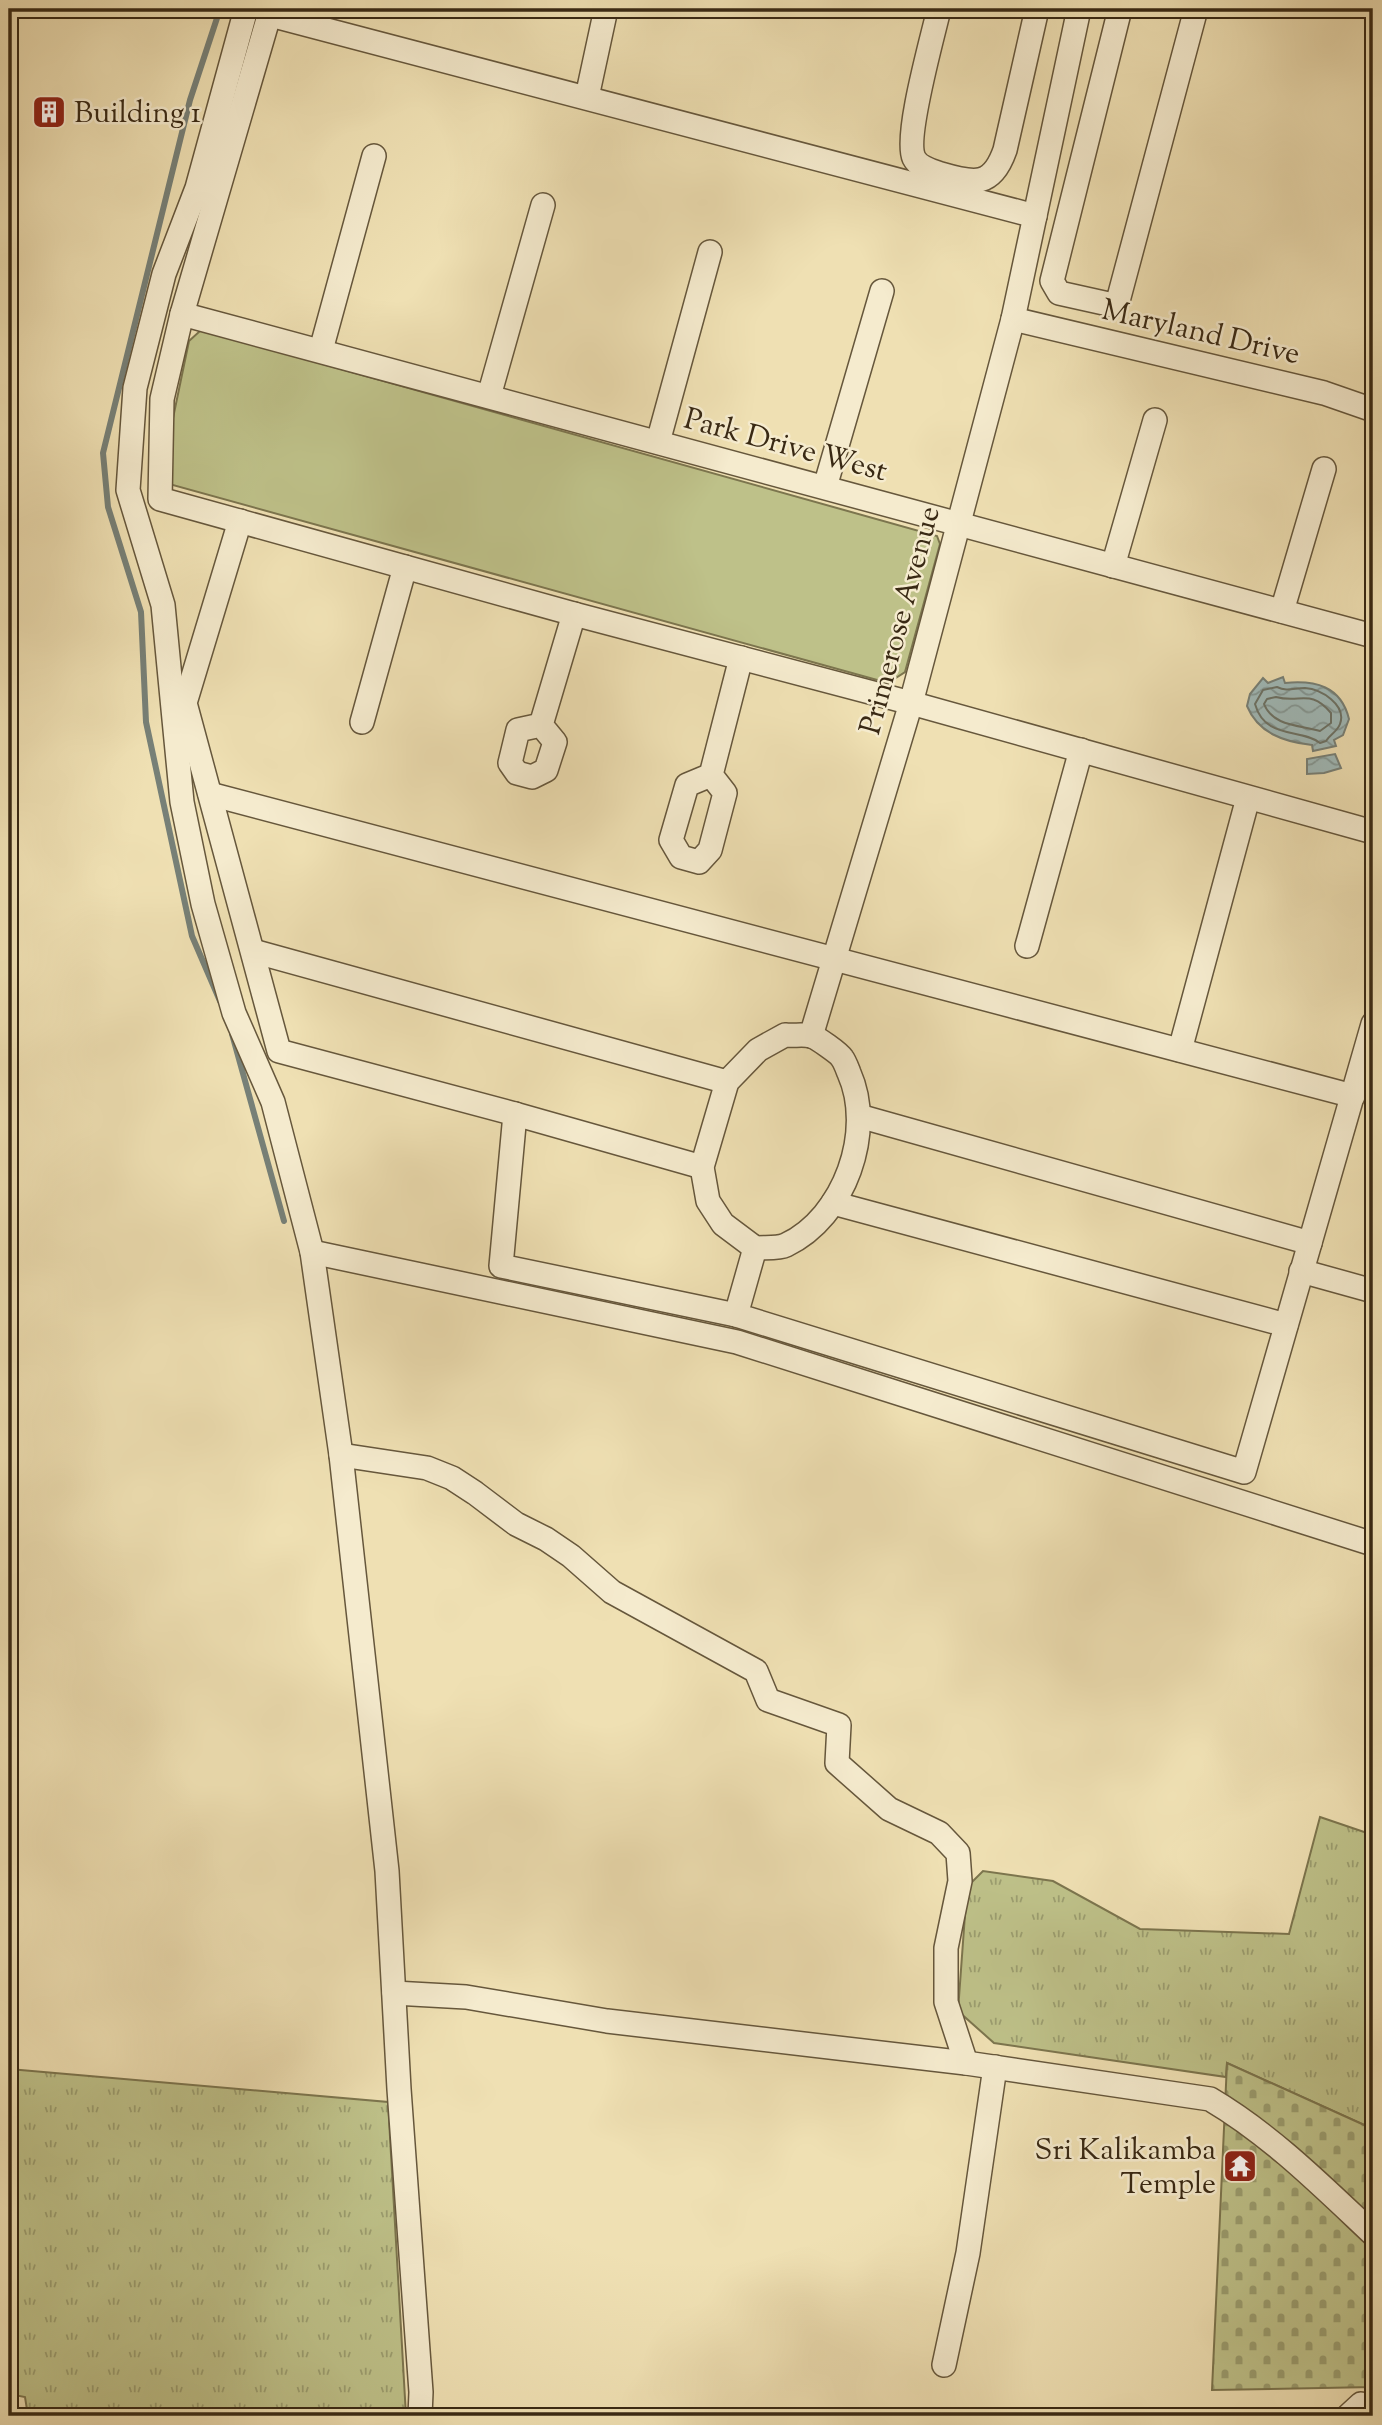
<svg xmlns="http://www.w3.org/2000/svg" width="1382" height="2425" font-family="'Sorts Mill Goudy',serif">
<defs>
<pattern id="grass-tufts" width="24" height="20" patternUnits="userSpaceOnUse" patternTransform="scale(1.75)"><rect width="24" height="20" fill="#bec189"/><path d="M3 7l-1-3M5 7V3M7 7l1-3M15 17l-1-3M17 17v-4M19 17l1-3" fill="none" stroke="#9b9d6f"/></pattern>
<pattern id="cemetery-stones" width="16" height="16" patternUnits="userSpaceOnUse" patternTransform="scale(1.75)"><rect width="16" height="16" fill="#bec189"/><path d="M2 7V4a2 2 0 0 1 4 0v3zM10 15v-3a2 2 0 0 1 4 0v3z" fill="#9b9d6f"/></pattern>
<pattern id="water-waves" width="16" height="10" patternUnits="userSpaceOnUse" patternTransform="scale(1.75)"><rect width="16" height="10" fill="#a0bab9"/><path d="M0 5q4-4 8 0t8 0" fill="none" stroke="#839795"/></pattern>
</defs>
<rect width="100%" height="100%" fill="#efe0b3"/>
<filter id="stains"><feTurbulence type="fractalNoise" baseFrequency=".00286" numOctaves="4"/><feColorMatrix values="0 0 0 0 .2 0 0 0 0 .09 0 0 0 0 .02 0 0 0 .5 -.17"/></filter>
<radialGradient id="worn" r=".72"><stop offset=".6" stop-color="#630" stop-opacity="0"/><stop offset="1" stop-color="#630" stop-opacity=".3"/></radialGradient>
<!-- grass -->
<g fill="url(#grass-tufts)" stroke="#7c754e" stroke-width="2">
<polygon points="1320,1817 1373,1835 1373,2129 1227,2063 1226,2077 994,2043 958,2011 967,1887 983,1871 1053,1881 1140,1929 1289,1934"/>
<polygon points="9,2069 388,2102 406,2416 28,2416 25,2397 9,2394"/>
</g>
<!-- cemetery -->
<polygon fill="url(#cemetery-stones)" stroke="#7c754e" stroke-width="2" points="1227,2063 1373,2129 1373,2387 1212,2390"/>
<!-- garden -->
<polygon fill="#bec189" stroke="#7c754e" stroke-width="2" points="201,330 937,536 940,544 905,672 888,683 169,484 162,471 189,341"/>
<!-- water -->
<g fill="url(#water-waves)" stroke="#778077" stroke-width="2">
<path d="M1283,677l2,6c30,-3 56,3 64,36l-6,16 -9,5 2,6 -23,5 -1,-6c-28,-3 -54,-12 -65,-39l3,-12 13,-16 5,5z"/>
<polygon points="1335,754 1341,768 1324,773 1307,774 1307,759"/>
</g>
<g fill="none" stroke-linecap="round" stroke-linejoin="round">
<!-- shore -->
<g stroke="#6c7266" stroke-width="2">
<path d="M1277,687c10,5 17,1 28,1 16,1 42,17 35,36 -3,8 -10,10 -14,17l-6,2c-19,-15 -55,-3 -65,-39l8,-14z"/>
<path d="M1276,697c24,7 34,-9 55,16v10l-11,8c-19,-6 -47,-4 -56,-27l3,-5z"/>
</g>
<!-- stream -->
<g stroke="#778077" stroke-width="6">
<polyline points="220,9 190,100 103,453 108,507 141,612 146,722 192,936 220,1001"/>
<polyline points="232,1034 284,1221"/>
</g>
<!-- street casing -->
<g stroke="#66573c" stroke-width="26">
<g id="street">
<polyline points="246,9 197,188 164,274 135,388 128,490 163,605 182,802 203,904 234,1013 273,1102 312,1252 341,1455 387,1871 399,2089 421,2392 420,2416"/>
<polyline points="271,9 182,314 162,399 160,499 574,614 911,703 1373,832"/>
<path d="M939,9c-6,27 -35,128 -25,149 5,10 18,13 27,16 34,10 51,13 64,-24l32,-141"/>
<polyline points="1120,9 1052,281 1059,293 1113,305 1118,301 1196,9"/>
<polyline points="270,15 1035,216"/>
<polyline points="587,97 606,9"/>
<polyline points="182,314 1373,636"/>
<polyline points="1013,319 1324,393 1373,410"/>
<polyline points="321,350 374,156"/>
<polyline points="489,396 543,205"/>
<polyline points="658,442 710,252"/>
<polyline points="825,487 882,291"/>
<polyline points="240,521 185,703 279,1051 515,1114 702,1167"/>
<polyline points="1113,566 1155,420"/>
<polyline points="1282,611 1324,469"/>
<polyline points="362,722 405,567"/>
<polyline points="541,725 518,730 510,763 517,773 532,777 546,770 555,742 541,725 574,614"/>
<polyline points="711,775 687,785 671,840 681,857 699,862 710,850 725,793 711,775 741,658"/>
<polyline points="210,794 1353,1096"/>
<polyline points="1027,946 1081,750"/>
<polyline points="253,951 727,1082"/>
<path d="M785,1035c8,1 19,-1 27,1 5,2 27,17 30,22 3,4 5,10 7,15 26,58 -4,144 -63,172 -8,4 -22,2 -31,3l-32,-24 -15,-23 -6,-34 25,-85 31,-32z"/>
<polyline points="811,1036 911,703 1013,319 1079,9"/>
<polyline points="1180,1050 1248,798"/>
<polyline points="515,1114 501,1266 736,1315"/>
<polyline points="859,1116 1310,1243"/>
<polyline points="833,1203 1286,1325"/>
<polyline points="755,1248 736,1315 1244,1472 1373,1024"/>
<polyline points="312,1252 737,1342 1373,1544"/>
<polyline points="1301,1271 1373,1291"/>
<polyline points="341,1455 427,1468 452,1478 475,1493 516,1524 546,1539 571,1556 612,1592 756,1671 768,1700 839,1725 837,1763 889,1809 939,1833 958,1853 960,1881 946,1948 946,2002 966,2063"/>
<path d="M394,1993l72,4 141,24 359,42 244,36c61,36 112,87 163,135"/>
<polyline points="944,2365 968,2253 995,2067"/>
<polyline points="1348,2416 1361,2404 1373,2406"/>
</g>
</g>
<!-- street -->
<use href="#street" stroke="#f5ebce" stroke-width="23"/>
</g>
<!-- icons -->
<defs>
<g id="building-square" transform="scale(1.75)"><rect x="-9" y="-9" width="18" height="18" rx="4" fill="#8f2418" stroke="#f5ebce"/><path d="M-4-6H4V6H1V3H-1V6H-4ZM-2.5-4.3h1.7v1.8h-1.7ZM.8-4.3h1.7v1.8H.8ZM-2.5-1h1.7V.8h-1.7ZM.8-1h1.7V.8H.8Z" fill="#fff"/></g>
<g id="temple-square" transform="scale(1.75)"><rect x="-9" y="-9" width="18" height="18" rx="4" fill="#8f2418" stroke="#f5ebce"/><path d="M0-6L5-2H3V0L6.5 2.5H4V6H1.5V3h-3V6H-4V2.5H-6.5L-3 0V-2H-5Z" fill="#fff"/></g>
</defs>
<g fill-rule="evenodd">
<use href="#building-square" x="49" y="112"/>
<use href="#temple-square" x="1240" y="2166"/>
</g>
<g text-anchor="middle" stroke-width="5" stroke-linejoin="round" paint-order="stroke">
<!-- poi labels -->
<g font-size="30" fill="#392914" stroke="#f5ebce" text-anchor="start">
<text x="74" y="122">Building 1</text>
<text x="1216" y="2159" text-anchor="end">Sri Kalikamba<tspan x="1216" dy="34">Temple</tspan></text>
</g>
<!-- street labels -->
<g font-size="30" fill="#392914" stroke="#f5ebce">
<text transform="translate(1201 331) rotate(13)" y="10">Maryland Drive</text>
<text transform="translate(786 444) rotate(15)" y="10">Park Drive West</text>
<text transform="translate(899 620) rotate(-75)" y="10">Primerose Avenue</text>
</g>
</g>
<!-- margin -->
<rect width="1382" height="2425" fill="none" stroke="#efe0b3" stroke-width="35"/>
<rect x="10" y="10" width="1361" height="2404" fill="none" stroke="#392914" stroke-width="3.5"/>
<rect x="18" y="18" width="1347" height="2390" fill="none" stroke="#392914" stroke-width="2"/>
<rect width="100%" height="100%" filter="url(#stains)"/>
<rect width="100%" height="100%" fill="url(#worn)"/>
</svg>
